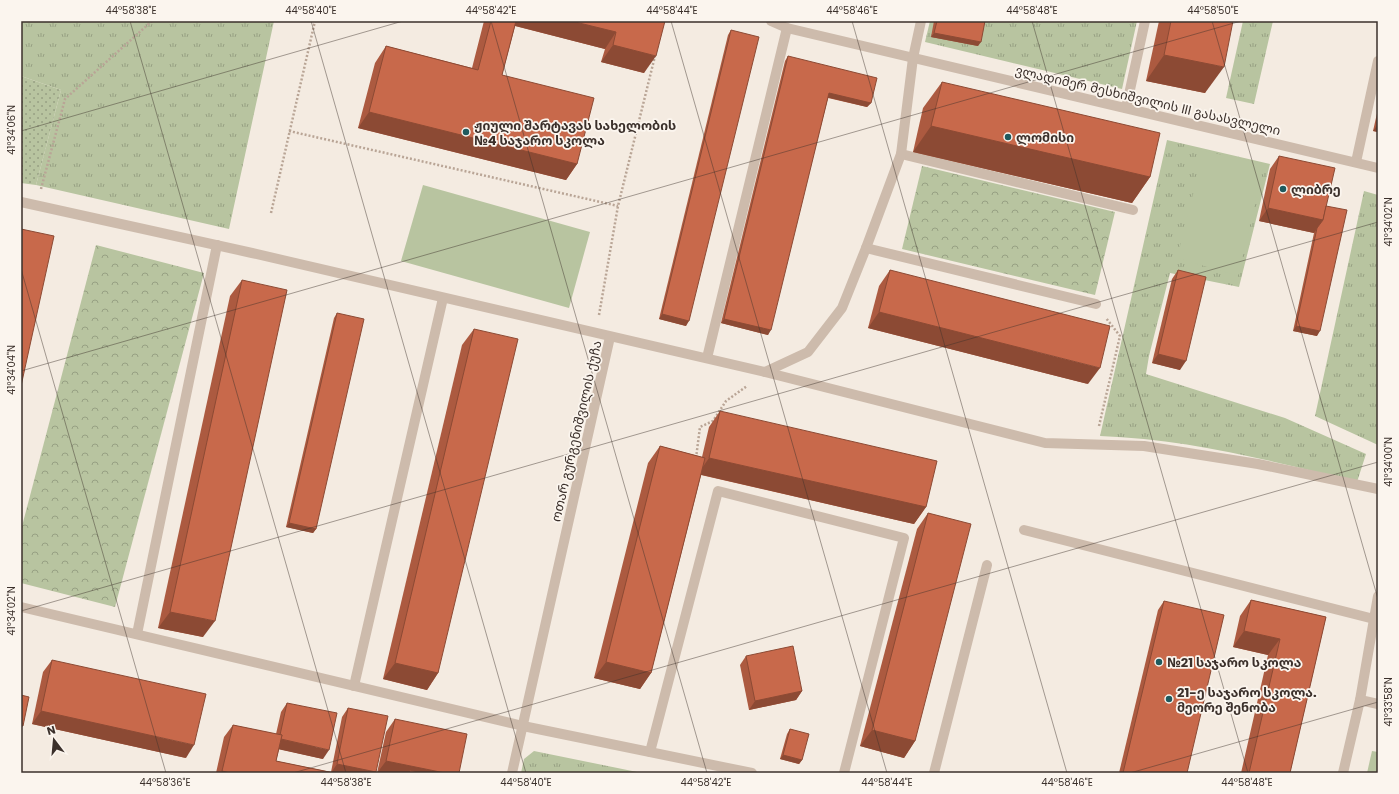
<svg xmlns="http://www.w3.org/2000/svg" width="1399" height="794" font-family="Poppins,'Noto Sans Georgian',sans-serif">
<defs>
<pattern id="grass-tufts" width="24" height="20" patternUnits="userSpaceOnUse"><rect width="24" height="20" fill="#b8c4a0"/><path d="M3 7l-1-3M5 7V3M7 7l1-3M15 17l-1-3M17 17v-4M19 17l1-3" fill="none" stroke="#97a083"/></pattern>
<pattern id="forest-crowns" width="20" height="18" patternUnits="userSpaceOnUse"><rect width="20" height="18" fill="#b8c4a0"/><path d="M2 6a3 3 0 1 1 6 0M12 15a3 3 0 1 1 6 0" fill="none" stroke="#97a083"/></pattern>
<pattern id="park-dots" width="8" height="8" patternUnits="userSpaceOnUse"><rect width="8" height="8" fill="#b8c4a0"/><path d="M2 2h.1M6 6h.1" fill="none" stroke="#97a083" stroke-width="1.8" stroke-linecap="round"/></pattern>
</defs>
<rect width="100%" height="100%" fill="#f4ebe1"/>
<!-- grass -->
<g fill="url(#grass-tufts)">
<polygon points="21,21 274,21 229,229 36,185 61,90 21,76"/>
<polygon points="930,21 1137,21 1122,89 925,42"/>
<polygon points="1243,21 1273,21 1254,104 1226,98"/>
<path d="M1167,140l103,24 -31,123 -69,-14 -21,83 -3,18 139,44 81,36 -9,28c-85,-21 -169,-43 -257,-46z"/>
<polygon points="1364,191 1378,195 1378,445 1315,416"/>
<polygon points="534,751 642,773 521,773 524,759"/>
</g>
<!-- forest -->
<g fill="url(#forest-crowns)">
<polygon points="922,166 1115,212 1095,295 902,249"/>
<polygon points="96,245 204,273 115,607 21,583 21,530"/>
</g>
<!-- park -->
<polygon fill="url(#park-dots)" points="21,76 61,90 36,185 21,183"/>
<!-- garden -->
<g fill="#b8c4a0">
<polygon points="1204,151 1264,164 1238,276 1177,258"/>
<polygon points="423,185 590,232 569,308 401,261"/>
<polygon points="1372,751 1378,752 1378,773 1367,773"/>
</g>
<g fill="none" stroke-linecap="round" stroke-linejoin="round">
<!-- path -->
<g stroke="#b9a596" stroke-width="2.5" stroke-dasharray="2 2" stroke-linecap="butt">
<polyline points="289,131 618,206"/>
<polyline points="41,189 65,99 152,21"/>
<polyline points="271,213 315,21"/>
<polyline points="599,315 618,206 655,56"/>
<polyline points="1099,426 1120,336 1106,318"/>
<polyline points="696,458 700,427 713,421 726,401 747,386"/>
</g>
<!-- service -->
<g stroke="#cdbbac" stroke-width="10">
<polyline points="1126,108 1145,21"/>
<polyline points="1356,162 1378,61"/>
<polyline points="707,358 787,28"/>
<polyline points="765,372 1045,443 1144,446 1258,464 1378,489"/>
<polyline points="1024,530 1374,619"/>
<polyline points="137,634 217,245"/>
<polyline points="354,686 443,298"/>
<polyline points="1360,700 1378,596"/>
<polyline points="650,752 718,491 904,538 844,773"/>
<polyline points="934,773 987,565"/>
</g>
<!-- minor -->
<g stroke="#cdbbac" stroke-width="10">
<polyline points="771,21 787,28 1378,168"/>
<polyline points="901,154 1133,210"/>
<polyline points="21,202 252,253 765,372 808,352 842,308 866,248 901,154 913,58 921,21"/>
<polyline points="866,248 1096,304"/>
<polyline points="21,607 523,726 752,773"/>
<polyline points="512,773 610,337"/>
<polyline points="1343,773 1360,700 1378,704"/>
</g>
</g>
<!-- wall -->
<g fill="#ac5a40">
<polygon points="482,21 665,21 644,73 601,62 605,49 515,26 502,75 577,164 566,180 358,128 375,63 386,46 472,68 484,21"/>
<polygon points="934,21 985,21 978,46 931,37"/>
<polygon points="1159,21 1233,21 1205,93 1146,81"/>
<polygon points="731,30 686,326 659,319 728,35"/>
<polygon points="788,56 871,103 867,107 828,98 768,335 721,323 785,61"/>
<polygon points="942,82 1150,177 1132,203 913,152 923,108"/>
<polygon points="1378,109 1378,132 1373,131"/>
<polygon points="1279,156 1326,206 1317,336 1293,331 1314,233 1259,221 1270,169"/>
<polygon points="890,270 1088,384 868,328 879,286"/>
<polygon points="1178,270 1180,370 1152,363 1172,279"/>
<polygon points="242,280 203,637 158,628 230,296"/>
<polygon points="337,313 316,529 313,533 286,527 334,318"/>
<polygon points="474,329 438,673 427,690 383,679 462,345"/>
<polygon points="720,411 926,507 914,524 701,475 651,673 640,689 594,678 648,463 660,446 702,457 709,427"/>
<polygon points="928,513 915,741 904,758 860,746 917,529"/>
<polygon points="1251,600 1326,617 1290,773 1241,773 1268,655 1233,647 1240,616"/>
<polygon points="1164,601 1187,773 1119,773 1158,610"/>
<polygon points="746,656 802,691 796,700 749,710 740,665"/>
<polygon points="52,660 186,758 32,724 43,672"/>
<polygon points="287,703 323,759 279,749 276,761 331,772 342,717 348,708 376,772 375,773 216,773 224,737 233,725 276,734 281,712"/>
<polygon points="395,719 459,773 377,773 386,732"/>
<polygon points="790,729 802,760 799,764 780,759 787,734"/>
</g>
<!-- shaded-wall -->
<g fill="#8c4a34">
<polygon points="510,21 571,21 616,32 605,49 508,24"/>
<polygon points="934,33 981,42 978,46 931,37"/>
<polygon points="613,45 656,56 644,73 601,62"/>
<polygon points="1164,55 1224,67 1205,93 1146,81"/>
<polygon points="829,93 871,103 867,107 826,97"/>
<polygon points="369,112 577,164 566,180 358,128"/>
<polygon points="1378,124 1378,132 1373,131"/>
<polygon points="931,126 1150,177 1132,203 913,152"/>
<polygon points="1268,208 1323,220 1314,233 1259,221"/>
<polygon points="879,312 1100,368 1088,384 868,328"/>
<polygon points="662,314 689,321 686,326 659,319"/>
<polygon points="724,319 771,330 768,335 721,323"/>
<polygon points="1296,326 1320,331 1317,336 1293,331"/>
<polygon points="1158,354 1186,361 1180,370 1152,363"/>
<polygon points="709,458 926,507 914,524 698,474"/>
<polygon points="289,523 316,529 313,533 286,527"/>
<polygon points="170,612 215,621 203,637 158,628"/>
<polygon points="1244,631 1280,639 1268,655 1233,647"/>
<polygon points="606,662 651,673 640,689 594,678"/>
<polygon points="395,663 438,673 427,690 383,679"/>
<polygon points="802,691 796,700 749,710 755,701"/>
<polygon points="41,711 194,745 186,758 32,724"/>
<polygon points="872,730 915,741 904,758 860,746"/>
<polygon points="279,739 329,750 323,759 273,748"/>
<polygon points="783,755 802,760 799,764 780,759"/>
<polygon points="386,761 445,773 409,773 410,770 408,773 377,773"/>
<polygon points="337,764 376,772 375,773 331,773"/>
<polygon points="222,771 230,773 221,773"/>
</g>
<!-- building -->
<g fill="#c8694b" stroke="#8c4a34">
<polygon points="491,21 516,21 502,75 594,98 577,164 369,112 386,46 478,70"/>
<polygon points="571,21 665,21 656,56 613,45 616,32"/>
<polygon points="937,21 985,21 981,42 934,33"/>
<polygon points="1171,21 1233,21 1224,67 1164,55"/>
<polygon points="731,30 759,37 689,321 662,314"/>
<polygon points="788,56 877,78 871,103 829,93 771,330 724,319"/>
<polygon points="942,82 1160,133 1150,177 931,126"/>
<polygon points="1279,156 1335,168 1323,220 1268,208"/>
<polygon points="1326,206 1347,210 1320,331 1296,326 1317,228 1323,220"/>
<polygon points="21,229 54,236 21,386"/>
<polygon points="890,270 1110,326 1100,368 879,312"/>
<polygon points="1178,270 1206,277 1186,361 1158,354"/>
<polygon points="242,280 287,290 215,621 170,612"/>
<polygon points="337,313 364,319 316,529 289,523"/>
<polygon points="474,329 518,339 438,673 395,663"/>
<polygon points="720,411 937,461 926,507 709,458"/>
<polygon points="660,446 705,458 651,673 606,662"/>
<polygon points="928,513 971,524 915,741 872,730"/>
<polygon points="1251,600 1326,617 1290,773 1249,773 1280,639 1244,631"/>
<polygon points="1164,601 1224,615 1187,773 1123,773"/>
<polygon points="793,646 802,691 755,701 746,656"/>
<polygon points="52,660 206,694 194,745 41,711"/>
<polygon points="21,695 29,697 23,726 21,726"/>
<polygon points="287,703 337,713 329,750 281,739 282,735 280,735"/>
<polygon points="348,708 388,716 376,772 337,764"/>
<polygon points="395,719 467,734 459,773 445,773 386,761"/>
<polygon points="233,725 282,735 276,761 334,773 230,773 222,771"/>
<polygon points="790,729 809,734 802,760 783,755"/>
<polygon points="410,770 422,773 409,773"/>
</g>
<!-- ticks -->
<path fill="none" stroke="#3b302b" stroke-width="1" stroke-opacity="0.45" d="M130,21l216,752M311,21l215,752M491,21l216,752M671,21l216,752M852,21l215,752M1032,21l216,752M1212,21l166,578M21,131l382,-110M21,269l145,504M21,371l1220,-350M21,611l1357,-389M293,773l1085,-311M1130,773l248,-71"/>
<!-- markers -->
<g fill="#1f5a5e" stroke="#fbf5ee" stroke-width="1.5">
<circle cx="466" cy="132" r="4"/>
<circle cx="1008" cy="137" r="4"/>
<circle cx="1283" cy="189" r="4"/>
<circle cx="1159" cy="662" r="4"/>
<circle cx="1169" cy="699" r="4"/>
</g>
<g text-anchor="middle" stroke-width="3.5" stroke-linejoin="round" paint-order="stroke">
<!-- street labels -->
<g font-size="13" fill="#3b302b" stroke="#fbf5ee">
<text transform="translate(1148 100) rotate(13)" y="5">ვლადიმერ მესხიშვილის III გასასვლელი</text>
<text transform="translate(576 431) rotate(-77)" y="5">ოთარ გურგენიშვილის ქუჩა</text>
</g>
<!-- poi labels -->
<g font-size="13" font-weight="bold" fill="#3b302b" stroke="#fbf5ee" text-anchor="start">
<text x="474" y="130">ჟიული შარტავას სახელობის<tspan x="474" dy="15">№4 საჯარო სკოლა</tspan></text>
<text x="1016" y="142">ლომისი</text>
<text x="1291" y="194">ლიბრე</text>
<text x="1167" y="667">№21 საჯარო სკოლა</text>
<text x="1177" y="697">21-ე საჯარო სკოლა.<tspan x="1177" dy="15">მეორე შენობა</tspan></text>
</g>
</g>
<!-- border -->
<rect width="1399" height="794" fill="none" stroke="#fbf5ee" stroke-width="44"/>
<!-- north arrow -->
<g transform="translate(54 740) rotate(344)" stroke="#fbf5ee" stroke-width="3" paint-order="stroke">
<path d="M0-3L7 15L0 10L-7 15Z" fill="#3b302b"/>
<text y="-6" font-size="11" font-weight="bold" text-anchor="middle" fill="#3b302b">N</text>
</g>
<rect x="22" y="22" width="1355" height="750" fill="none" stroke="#3b302b" stroke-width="1.5"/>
<g font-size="10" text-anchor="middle" fill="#3b302b">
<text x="131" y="14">44°58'38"E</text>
<text x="311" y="14">44°58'40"E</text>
<text x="491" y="14">44°58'42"E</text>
<text x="672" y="14">44°58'44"E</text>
<text x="852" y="14">44°58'46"E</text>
<text x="1032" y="14">44°58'48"E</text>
<text x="1213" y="14">44°58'50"E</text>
<text transform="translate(11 130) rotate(-90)" y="4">41°34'06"N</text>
<text transform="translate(1388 222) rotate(-90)" y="4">41°34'02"N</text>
<text transform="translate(11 370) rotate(-90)" y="4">41°34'04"N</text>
<text transform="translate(1388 462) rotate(-90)" y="4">41°34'00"N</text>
<text transform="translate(11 611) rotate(-90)" y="4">41°34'02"N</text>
<text transform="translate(1388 702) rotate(-90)" y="4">41°33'58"N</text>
<text x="165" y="786">44°58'36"E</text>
<text x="346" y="786">44°58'38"E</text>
<text x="526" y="786">44°58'40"E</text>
<text x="706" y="786">44°58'42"E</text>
<text x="887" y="786">44°58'44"E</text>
<text x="1067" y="786">44°58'46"E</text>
<text x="1247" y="786">44°58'48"E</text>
</g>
</svg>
